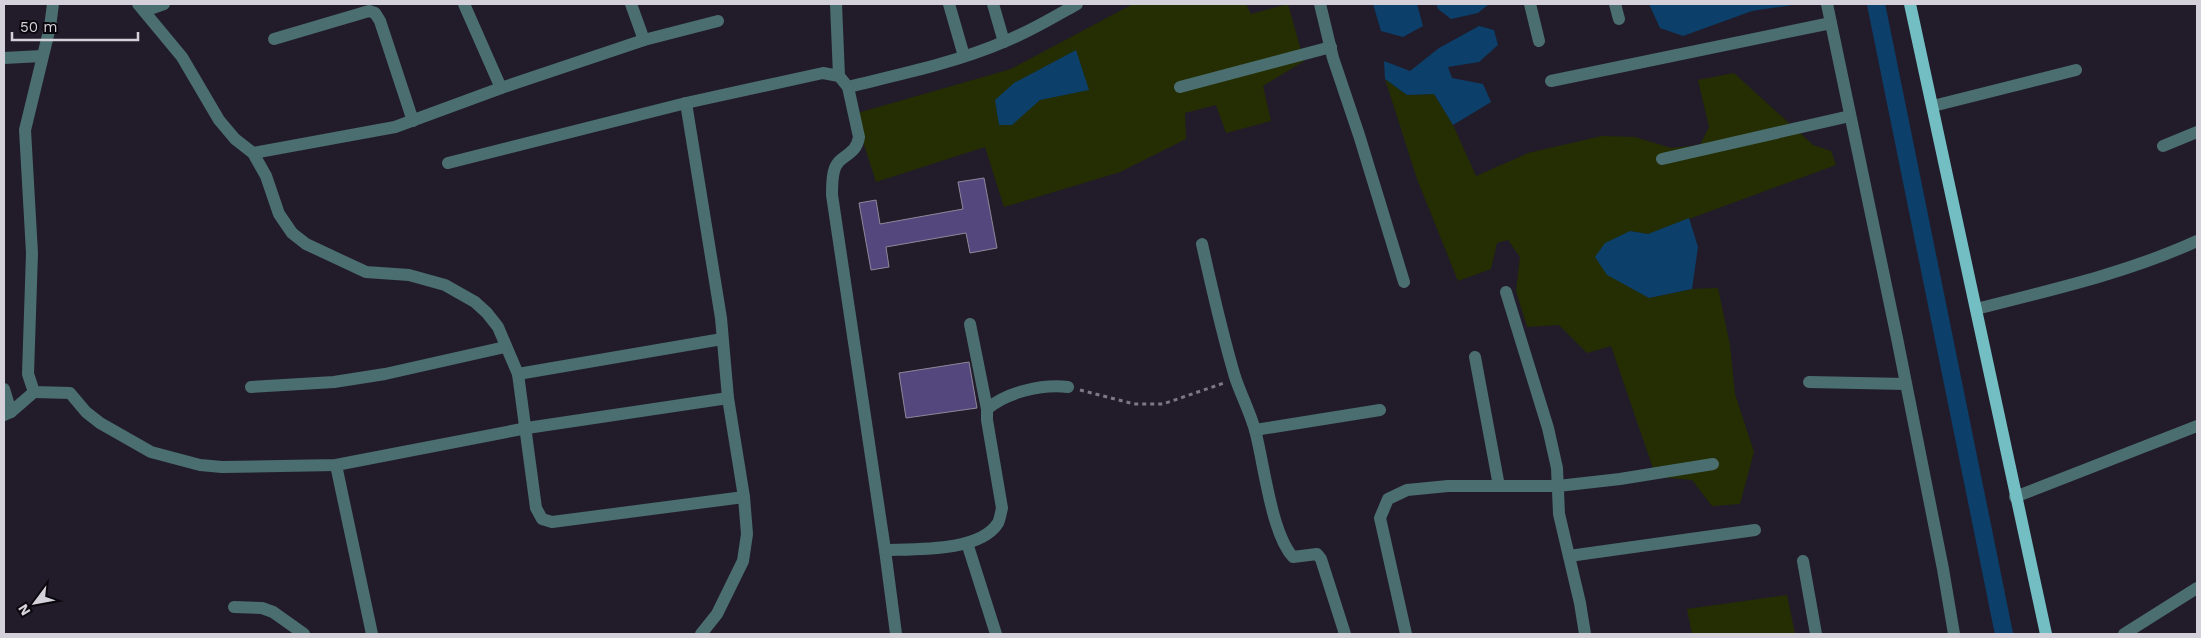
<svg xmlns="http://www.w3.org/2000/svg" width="2201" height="638" font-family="'Work Sans',sans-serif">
<rect width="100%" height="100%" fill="#221c2a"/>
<!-- green -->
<g fill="#242e02">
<polygon points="1133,4 1246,4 1251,14 1288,4 1304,61 1263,86 1271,121 1226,133 1216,105 1185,113 1186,139 1120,172 1004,207 985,147 876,182 854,114 1011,69"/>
<polygon points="1734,73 1813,145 1831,151 1836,165 1648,234 1630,231 1649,298 1692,289 1718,288 1730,345 1735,394 1754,452 1740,504 1712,506 1692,480 1656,477 1611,346 1587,353 1559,325 1527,327 1516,291 1520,257 1508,240 1497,243 1491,269 1458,281 1417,179 1385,79 1407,95 1434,94 1453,125 1476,176 1528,153 1602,136 1635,137 1671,148 1700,145 1709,127 1698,80"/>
<polygon points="1787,595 1795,634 1692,634 1687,609"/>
</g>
<!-- water -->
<g fill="#0c3f69">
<polygon points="1373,4 1417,4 1423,26 1403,37 1381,31"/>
<polygon points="1436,4 1489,4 1478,13 1451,19 1438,9"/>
<polygon points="1649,4 1799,4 1752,11 1683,36 1660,28"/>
<polygon points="1479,26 1494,30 1498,45 1479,62 1448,67 1452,78 1483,84 1491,102 1453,125 1434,94 1407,95 1385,79 1384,61 1410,71 1439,48"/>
<polygon points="1076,50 1089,90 1040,100 1012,125 999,125 995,100 1014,83"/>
<polygon points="1689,218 1698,247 1692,289 1649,298 1607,275 1595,257 1605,243 1630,231 1648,234"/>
</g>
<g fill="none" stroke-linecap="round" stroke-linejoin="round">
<!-- canal -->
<polyline stroke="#0c3f69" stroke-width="18" points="1876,4 2004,634"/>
</g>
<!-- building -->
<g fill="#54477d" stroke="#8c899b">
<polygon points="984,178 997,248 970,253 966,233 886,247 889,267 871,270 859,203 876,200 880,224 963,209 958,182"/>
<polygon points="969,362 977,408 906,418 899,373"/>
</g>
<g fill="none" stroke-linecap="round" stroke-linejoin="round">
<!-- path -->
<polyline stroke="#7d7883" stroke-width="3" stroke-dasharray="4 4" stroke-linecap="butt" points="1080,390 1134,404 1163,404 1224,383"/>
<!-- minor -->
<g stroke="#4b6e70" stroke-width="12">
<polyline points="53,4 50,27 25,130 32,253 28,374 34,392 70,393 86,412 100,423 151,452 200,465 222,467 336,465 527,428 728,398"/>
<polyline points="138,4 182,57 219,120 235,139 253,153 266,176 279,214 292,233 306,244 366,272 409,275 445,285 475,302 487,313 498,327 518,374 536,508 542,519 552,522 744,497"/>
<polyline points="464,4 501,88"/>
<polyline points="631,4 644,40"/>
<polyline points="836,4 839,76"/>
<polyline points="949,4 964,56"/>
<polyline points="993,4 1004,42"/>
<polyline points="1320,4 1333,58 1359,135 1404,282"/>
<polyline points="1530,4 1539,41"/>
<polyline points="1615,4 1619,19"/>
<polyline points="1827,4 1897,338 1943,569 1954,634"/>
<polyline points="144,11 164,4"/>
<polyline points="274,39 369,11 375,13 380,21 413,121"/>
<polyline points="4,58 42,56"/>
<polyline points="1551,81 1831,23"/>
<path d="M848,87c53,-13 107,-24 158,-46 25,-10 48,-24 71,-37"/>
<polyline points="1180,87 1331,47"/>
<polyline points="686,103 721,318 728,398 744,497 747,534 743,561 717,614 701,634"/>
<polyline points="1933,106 2076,70"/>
<polyline points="2163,146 2197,132"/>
<polyline points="253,153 395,127 501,88 644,40 718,21"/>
<polyline points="1662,159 1850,116"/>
<path d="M448,163l238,-60 137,-30 16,3 9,11 11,50c-3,20 -21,17 -25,34 -2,7 -2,16 -2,24l53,355 11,84"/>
<path d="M1202,244c10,45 20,89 33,133 6,18 15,35 20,53 9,33 16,103 38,127l24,-3 4,5 24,75"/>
<polyline points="1506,292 1548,428 1557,468 1559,514 1580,603 1585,634"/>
<path d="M1976,309c75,-19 151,-36 221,-68"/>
<polyline points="970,324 987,409"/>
<polyline points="1475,357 1499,486"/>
<polyline points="518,374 722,339"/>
<polyline points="1809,382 1906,384"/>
<polyline points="251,387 334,382 385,374 505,347"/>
<polyline points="4,389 11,412"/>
<polyline points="4,415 11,412 34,392"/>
<polyline points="1255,430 1380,410"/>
<polyline points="336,465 372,634"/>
<polyline points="2015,497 2197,426"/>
<polyline points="967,543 996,634"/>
<path d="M885,550c31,-1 95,2 113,-27 2,-4 3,-11 4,-15l-15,-88v-11c20,-17 55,-25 81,-22"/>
<polyline points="1569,556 1755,530"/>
<polyline points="1803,561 1816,634"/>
<polyline points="234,607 262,608 273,612 304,634"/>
<polyline points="1406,634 1380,518 1388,499 1407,490 1448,486 1558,486 1620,479 1713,464"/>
<polyline points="2124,634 2197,588"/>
</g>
<!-- major -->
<polyline stroke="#73bec3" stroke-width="12" points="1910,4 2046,634"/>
</g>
<!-- border -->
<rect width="2201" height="638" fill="none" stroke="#d5d1da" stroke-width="10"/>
<!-- north arrow -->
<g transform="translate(35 603) rotate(238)" stroke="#0a080e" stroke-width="4" paint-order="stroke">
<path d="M0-4L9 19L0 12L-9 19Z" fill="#d5d1da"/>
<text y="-8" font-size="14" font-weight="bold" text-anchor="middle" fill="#d5d1da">N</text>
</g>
<!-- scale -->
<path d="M12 32v8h126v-8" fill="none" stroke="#d5d1da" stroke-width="2.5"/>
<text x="20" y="32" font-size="15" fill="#d5d1da" stroke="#0a080e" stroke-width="4" paint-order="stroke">50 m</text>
</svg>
